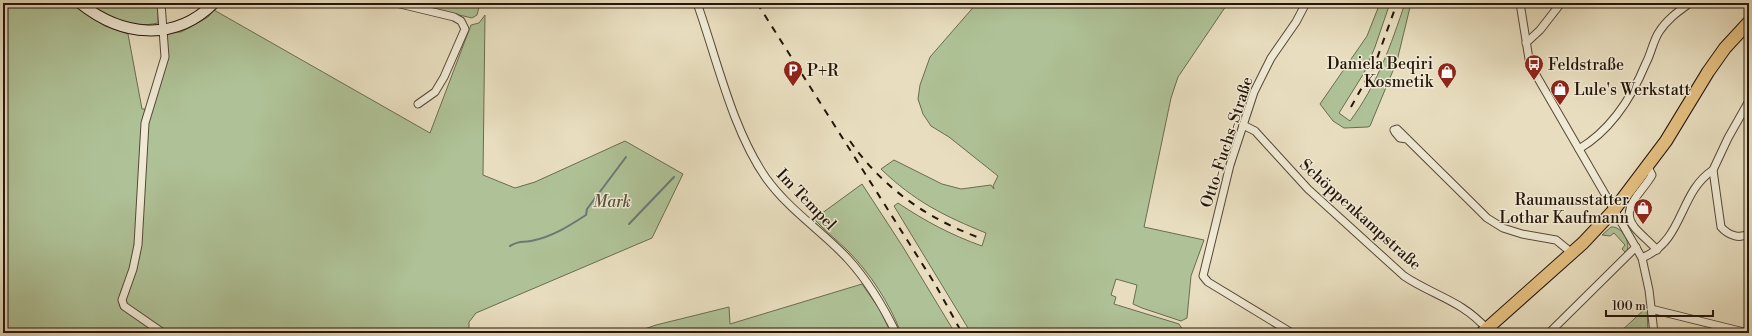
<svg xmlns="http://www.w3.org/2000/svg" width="1752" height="336" font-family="'Libre Bodoni',serif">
<rect width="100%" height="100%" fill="#e8debf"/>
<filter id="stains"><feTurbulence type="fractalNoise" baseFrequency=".005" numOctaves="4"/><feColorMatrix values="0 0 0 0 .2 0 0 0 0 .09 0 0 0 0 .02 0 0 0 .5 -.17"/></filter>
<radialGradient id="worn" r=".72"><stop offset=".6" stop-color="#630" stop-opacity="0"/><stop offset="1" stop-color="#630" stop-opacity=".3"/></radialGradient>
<!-- green -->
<g fill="#afc297" stroke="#6a6c50">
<path d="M3,3h68l34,23 23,8 14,75h6l-5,14c-3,46 -5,94 -11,140 -2,15 -16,28 -12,43l40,27h-157z"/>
<path d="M89,3h69v20c-27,6 -48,-3 -69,-20z"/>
<polygon points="408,3 480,3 477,15 472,18"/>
<path d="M977,3h104l28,3 2,-3h117l-50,74 -7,21 -27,129 60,13 -13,36 -4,42 -6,3 -39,-13 -9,-4 4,-19 -21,-6 -5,16 5,2 -2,7 65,20 6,9h-214l-77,-127 4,-3c27,18 53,32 84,43l4,-13c-42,-17 -72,-32 -105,-64l13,-9 48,24 19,5 30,-4 3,4 -1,-3 5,-10 -49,-39 -18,-11 -8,-12 -5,-15 2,-14 10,-28z"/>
<path d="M1380,3h10l-15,44 -11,26 -25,40 11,8c27,-36 41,-76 55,-118h6l-14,58 -27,65 -2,1 -24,1 -11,-7 -13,-17 47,-68z"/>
<polygon points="214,10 430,133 471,25 479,23 485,15 483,175 515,188 535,182 625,141 683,174 652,238 476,313 469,322 469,333 167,333 124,304 135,270 147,123 166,57 165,32 181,32 208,17"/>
<path d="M862,184l41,63 52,86h-54c-11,-29 -31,-60 -53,-82 -11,-11 -23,-20 -34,-32z"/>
<path d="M1611,227c11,-1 21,16 15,26l-4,-4 3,-4 -11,-12 -4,3 -8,-1z"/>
<polygon points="862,284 880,310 891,333 633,333 656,325 729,307 730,324"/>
<polygon points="1647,307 1648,333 1619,333"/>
</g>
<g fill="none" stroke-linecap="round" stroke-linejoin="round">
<!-- stream -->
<g stroke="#6c7875" stroke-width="2">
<polyline points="629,224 674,177"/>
<path d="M510,246c11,-6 11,-3 21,-5 21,-4 38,-15 55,-26l1,-6 39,-52"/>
</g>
<!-- street casing -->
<g stroke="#564737" stroke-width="9">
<g id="street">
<polyline points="161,3 165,57 145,123 138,245 133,269 122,300 124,306 163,333"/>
<polyline points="396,3 454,17 461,21 465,29 444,77 435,92 418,104"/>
<path d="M697,3c20,56 35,126 69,175 23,32 56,53 82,81 20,22 35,47 48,74"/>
<polyline points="1520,3 1529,59 1532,68 1642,258 1649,290 1654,333"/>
<polyline points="1526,43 1540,30 1561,3"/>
<path d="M1749,101l-21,37 -15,32 8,57c7,8 19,13 28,6"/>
<path d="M1243,125l12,6 53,58 96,87c30,20 57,24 83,53"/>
<polyline points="1407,139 1400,138 1395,132 1394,130 1397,129 1476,207 1487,218 1503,228 1522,234 1556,240 1572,253"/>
<path d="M1579,149c32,-19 53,-52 67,-86 5,-9 7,-22 13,-31 8,-13 20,-21 31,-29"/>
<path d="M1648,167l4,8c-9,17 -34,33 -17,53 7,8 15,14 22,22"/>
<path d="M1642,258c43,-18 36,-65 71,-88"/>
<polyline points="1651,309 1748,333"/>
<polyline points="1292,333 1208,282 1203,276 1230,165 1254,92 1271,58 1296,22 1306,3"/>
<polyline points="1549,333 1636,247"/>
</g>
</g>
<!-- secondary casing -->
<g stroke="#26150a" stroke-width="12">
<path id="secondary" d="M80,3c41,33 94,40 134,0"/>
</g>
<!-- primary casing -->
<g stroke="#26150a" stroke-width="14">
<polyline id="primary" points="1482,333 1583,243 1614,210 1666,141 1708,72 1725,48 1749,22"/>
</g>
<!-- street -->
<use href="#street" stroke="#f0ead5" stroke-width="7"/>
<!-- secondary -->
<use href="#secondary" stroke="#f0ead5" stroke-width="10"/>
<!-- primary -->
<use href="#primary" stroke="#e4bf80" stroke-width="12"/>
<!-- rail -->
<g stroke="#26150a" stroke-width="2" stroke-dasharray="7 7" stroke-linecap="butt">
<polyline points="757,3 935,284 962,333"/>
<polyline points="1351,107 1375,64 1397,3"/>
<path d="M850,141c32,46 75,76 127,96"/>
</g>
</g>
<!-- icons -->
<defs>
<g id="bus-pin" transform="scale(1)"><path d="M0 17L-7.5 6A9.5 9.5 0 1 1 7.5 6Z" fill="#8f2418" stroke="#f0ead5"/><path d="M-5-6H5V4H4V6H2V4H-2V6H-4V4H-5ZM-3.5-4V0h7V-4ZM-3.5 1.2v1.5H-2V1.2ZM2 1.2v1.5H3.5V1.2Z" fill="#fff"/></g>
<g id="parking-pin" transform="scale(1)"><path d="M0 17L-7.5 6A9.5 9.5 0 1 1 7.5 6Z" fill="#8f2418" stroke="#f0ead5"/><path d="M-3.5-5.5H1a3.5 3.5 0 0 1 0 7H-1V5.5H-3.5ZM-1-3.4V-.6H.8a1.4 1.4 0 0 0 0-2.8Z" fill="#fff"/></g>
<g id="shop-pin" transform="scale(1)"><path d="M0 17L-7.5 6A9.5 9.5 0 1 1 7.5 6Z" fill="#8f2418" stroke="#f0ead5"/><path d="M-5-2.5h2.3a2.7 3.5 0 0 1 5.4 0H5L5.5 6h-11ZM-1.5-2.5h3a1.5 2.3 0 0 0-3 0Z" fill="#fff"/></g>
</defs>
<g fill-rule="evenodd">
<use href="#bus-pin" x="1534" y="64"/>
<use href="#parking-pin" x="793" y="70"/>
<use href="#shop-pin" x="1447" y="72"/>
<use href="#shop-pin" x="1560" y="89"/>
<use href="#shop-pin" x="1643" y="208"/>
</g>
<g text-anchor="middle" stroke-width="3" stroke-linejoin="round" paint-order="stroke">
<!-- poi labels -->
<g font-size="16" fill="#26150a" stroke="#f0ead5" text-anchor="start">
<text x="1433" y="69" text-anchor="end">Daniela Beqiri<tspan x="1433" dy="18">Kosmetik</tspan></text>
<text x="1548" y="70">Feldstraße</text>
<text x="807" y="76">P+R</text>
<text x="1574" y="95">Lule's Werkstatt</text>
<text x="1629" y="205" text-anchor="end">Raumausstatter<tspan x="1629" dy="18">Lothar Kaufmann</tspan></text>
</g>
<!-- street labels -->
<g font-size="16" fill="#26150a" stroke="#f0ead5">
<text transform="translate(1226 142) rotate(-72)" y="6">Otto-Fuchs-Straße</text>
<text transform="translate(807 199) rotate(46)" y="6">Im Tempel</text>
<text transform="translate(1361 214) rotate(42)" y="6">Schöppenkampstraße</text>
</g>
<!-- park labels -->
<g font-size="16" font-style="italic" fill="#56523b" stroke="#f0ead5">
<text x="612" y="207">Mark</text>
</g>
</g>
<!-- margin -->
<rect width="1752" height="336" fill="none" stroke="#e8debf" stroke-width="16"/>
<rect x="4" y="4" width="1744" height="328" fill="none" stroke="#26150a" stroke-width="2"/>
<rect x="8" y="8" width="1736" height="320" fill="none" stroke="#26150a"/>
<!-- scale -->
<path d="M1606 310v6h107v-6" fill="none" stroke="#26150a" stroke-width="2"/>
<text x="1612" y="310" font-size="12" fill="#26150a" stroke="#f0ead5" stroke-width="3" paint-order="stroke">100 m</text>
<rect width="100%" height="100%" filter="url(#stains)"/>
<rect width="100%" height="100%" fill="url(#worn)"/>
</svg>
